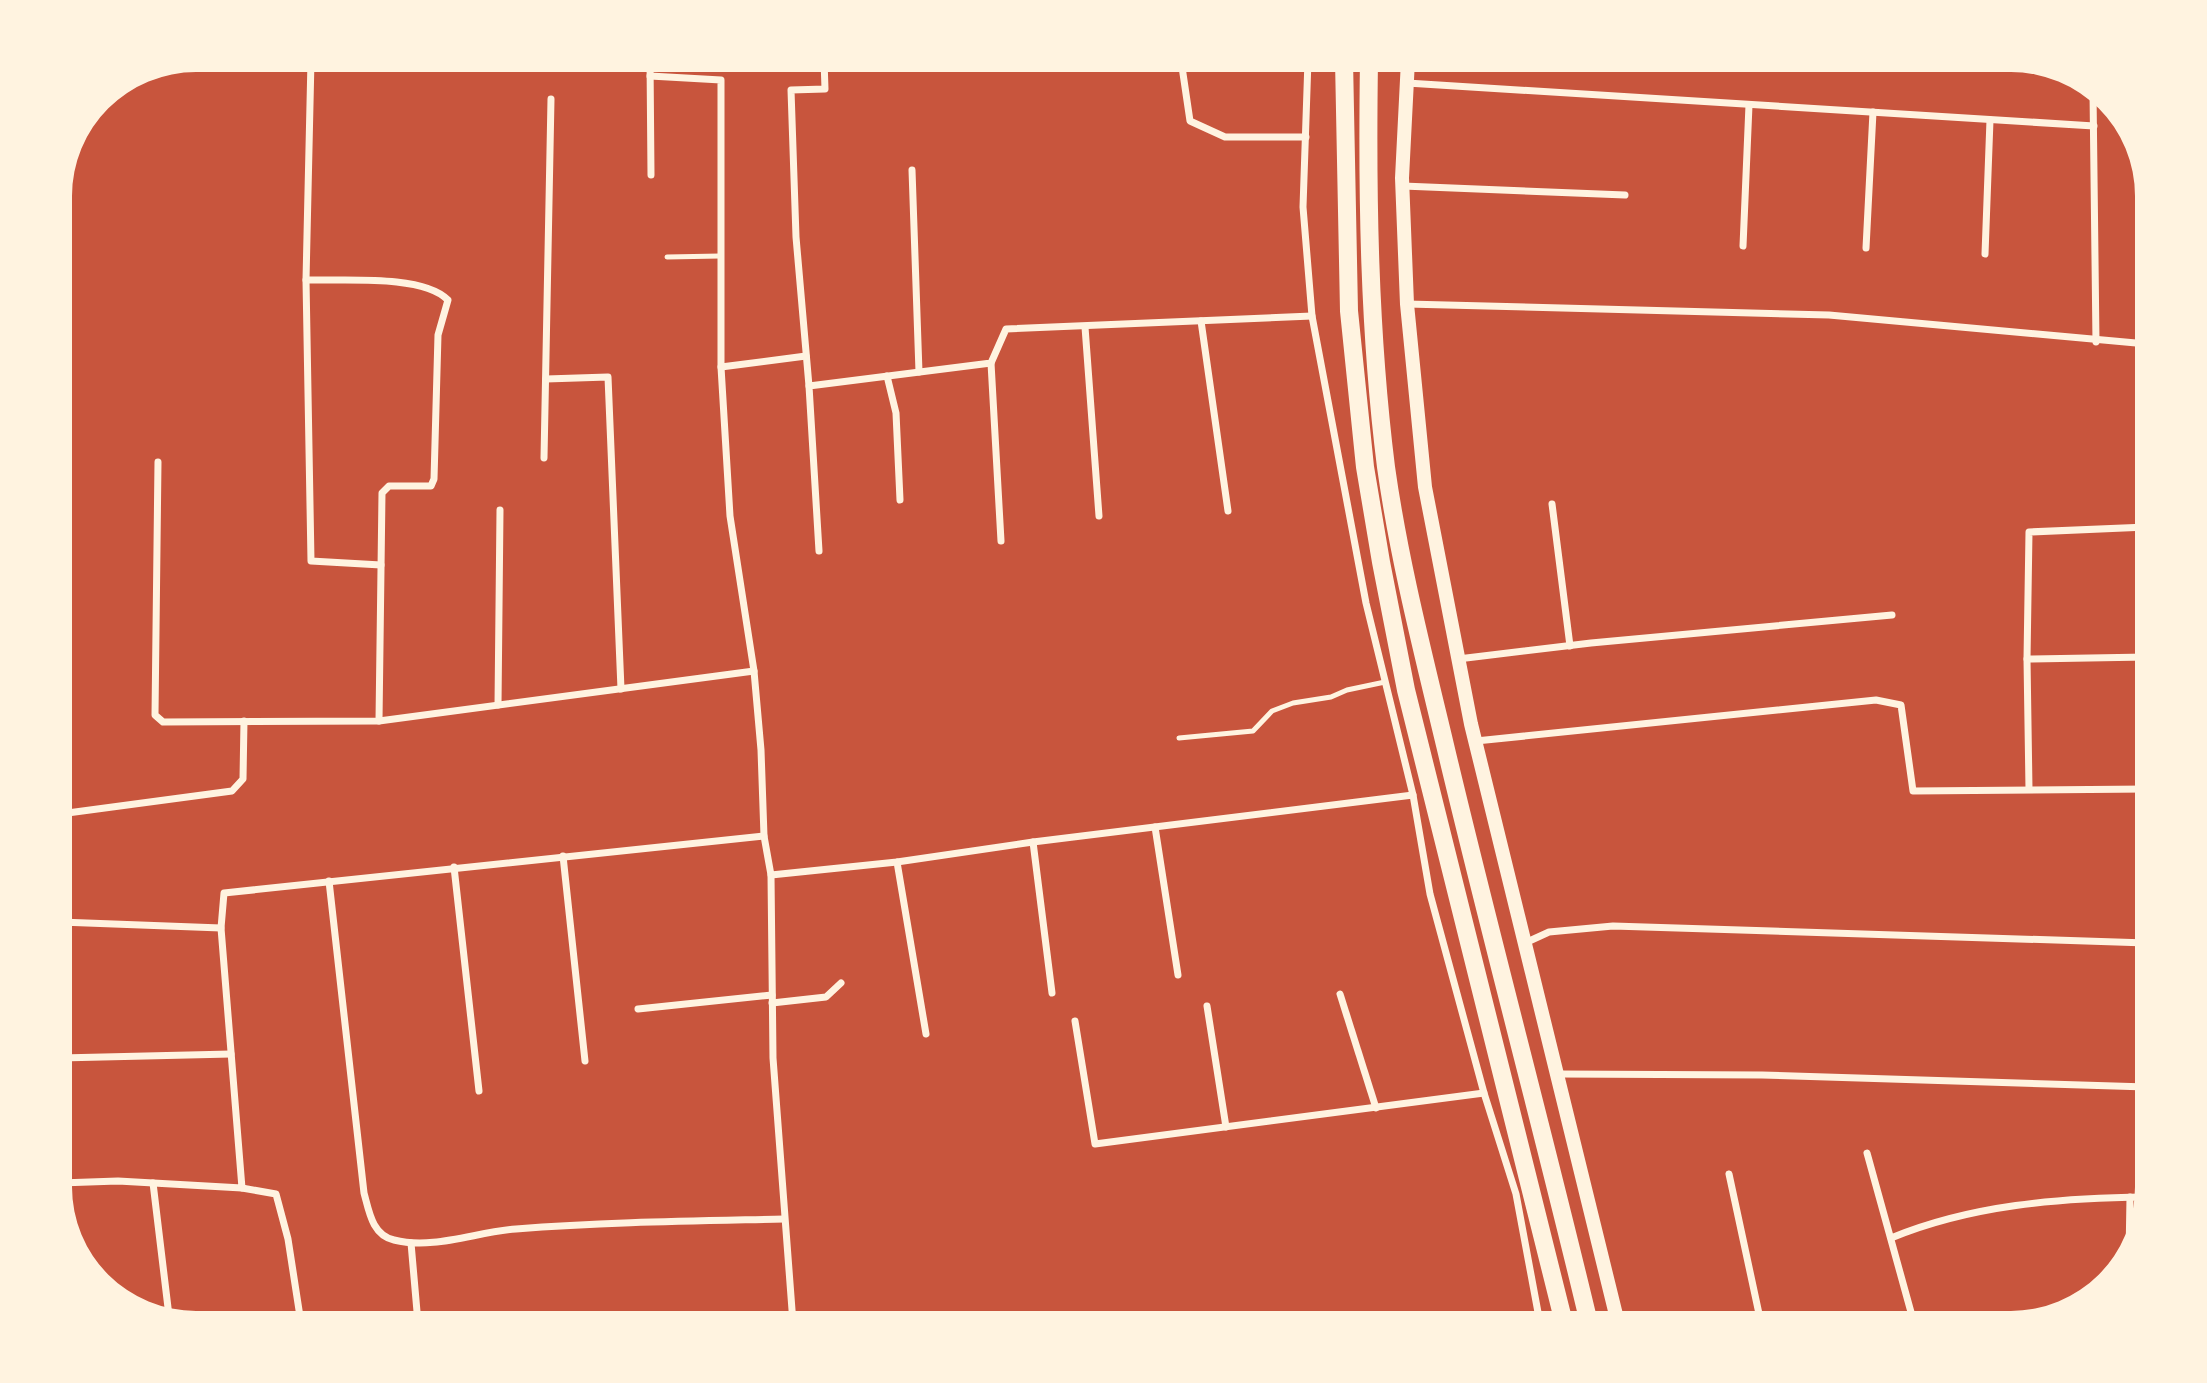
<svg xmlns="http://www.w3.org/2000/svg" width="2207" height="1383" font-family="Helvetica,sans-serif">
<rect width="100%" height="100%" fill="#c8553d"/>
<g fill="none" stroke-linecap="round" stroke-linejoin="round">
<!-- service -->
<g stroke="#fff3e0" stroke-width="5">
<polyline points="667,257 720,256"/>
<polyline points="1179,738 1253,731 1272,711 1293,703 1331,697 1347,690 1385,682"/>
</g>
<!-- minor -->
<g stroke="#fff3e0" stroke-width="7">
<polyline points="311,60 306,280 311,561 381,565"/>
<polyline points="650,60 651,175"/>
<polyline points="1181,60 1190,121 1225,137 1306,137"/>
<polyline points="1308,60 1303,207 1312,316 1366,603 1413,795 1430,894 1484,1093 1516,1194 1540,1323"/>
<polyline points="650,76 721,80 721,367 806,356"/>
<polyline points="1407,83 2094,126"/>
<polyline points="2093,92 2096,342"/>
<polyline points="912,170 919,372"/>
<polyline points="1403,186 1625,195"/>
<polyline points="1743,246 1749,105"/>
<polyline points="1866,248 1873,112"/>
<polyline points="1985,254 1990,120"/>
<path d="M306,280c36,1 117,-6 142,20l-10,35 -4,144 -3,7h-42l-7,7 -3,228"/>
<polyline points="1407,304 1829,315 2147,344"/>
<polyline points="1201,321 1228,511"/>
<polyline points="1085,327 1099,516"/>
<polyline points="991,363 1001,541"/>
<polyline points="721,367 730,516 754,671 761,750 764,836 771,875 897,862 1033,842 1413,795"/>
<polyline points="887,376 896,413 900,500"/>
<polyline points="546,379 608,377 621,689"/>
<polyline points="809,386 796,237 791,90 825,89 824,60"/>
<polyline points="544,458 551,99"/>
<polyline points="158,462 155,715 163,722 379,721 754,671"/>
<polyline points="1552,504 1570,646"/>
<polyline points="819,551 809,386 991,363 1006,329 1312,316"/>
<polyline points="1458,659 1591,643 1892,615"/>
<polyline points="2027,659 2147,657"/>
<polyline points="498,705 500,510"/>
<polyline points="1476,741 1876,700 1901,705 1913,791 2147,789"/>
<polyline points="2029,789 2027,659 2029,532 2147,527"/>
<polyline points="60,814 232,791 243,779 244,721"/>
<polyline points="1155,827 1178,975"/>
<polyline points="1033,842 1052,993"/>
<polyline points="563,856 585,1061"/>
<polyline points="897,862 926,1034"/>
<polyline points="454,867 479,1091"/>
<polyline points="771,875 773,1058 793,1323"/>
<path d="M329,881l35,312c5,18 8,42 30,47 39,10 82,-8 122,-11 89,-7 179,-8 268,-10"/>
<polyline points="60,922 221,928 224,893 764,836"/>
<polyline points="1525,943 1549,932 1613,926 2147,943"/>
<polyline points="1340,994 1376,1108"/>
<polyline points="772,1003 826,997 841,983"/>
<polyline points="1207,1006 1226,1127"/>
<polyline points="638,1009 772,995"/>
<polyline points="1075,1021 1095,1144 1484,1093"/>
<polyline points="60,1058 231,1054"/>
<polyline points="1558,1074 1762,1075 2147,1087"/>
<polyline points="1867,1153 1914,1323"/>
<polyline points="1729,1174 1761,1323"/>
<polyline points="60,1183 118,1181 242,1188 221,928"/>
<polyline points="153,1183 169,1316"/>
<polyline points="242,1188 276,1194 288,1239 301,1323"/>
<path d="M1891,1238c80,-33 168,-40 254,-41"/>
<polyline points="411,1243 418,1323"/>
<polyline points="2129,1256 2130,1197"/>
</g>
<!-- secondary -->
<polyline stroke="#fff3e0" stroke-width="14" points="1408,60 1402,178 1407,304 1425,487 1471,724 1618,1323"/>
<!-- trunk -->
<g stroke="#fff3e0" stroke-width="18">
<polyline points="1344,60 1349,311 1365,467 1381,562 1406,690 1564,1323"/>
<path d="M1369,60c-2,136 0,271 17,407 13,93 37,186 59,278 46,194 98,385 144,578"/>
</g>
</g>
<!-- crop -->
<path d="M0 0H2207V1383H0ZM196 72H2011A124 124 0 0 1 2135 196V1187A124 124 0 0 1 2011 1311H196A124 124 0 0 1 72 1187V196A124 124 0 0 1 196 72Z" fill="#fff3e0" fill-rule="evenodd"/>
</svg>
